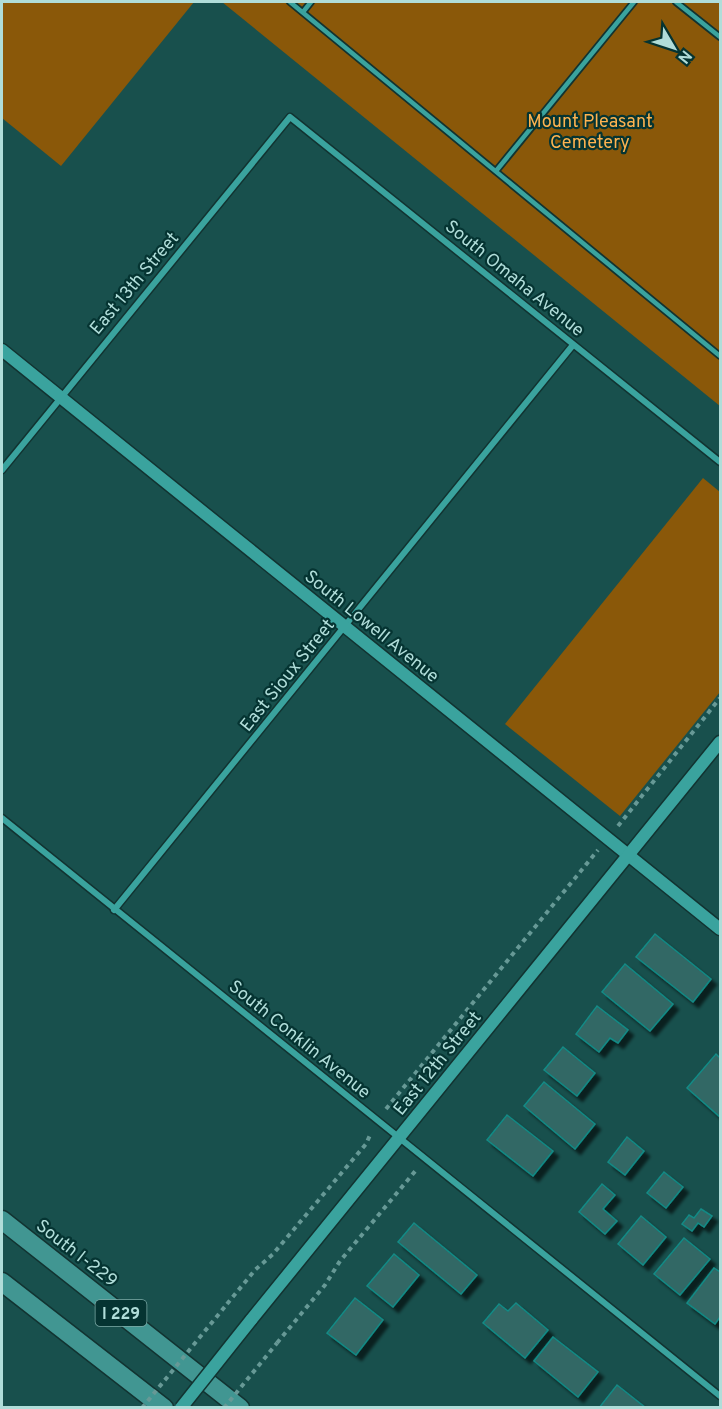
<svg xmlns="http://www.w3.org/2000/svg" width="722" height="1409" font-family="Overpass,sans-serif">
<defs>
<filter id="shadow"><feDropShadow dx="5.5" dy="5.5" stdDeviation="1.5" flood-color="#0009"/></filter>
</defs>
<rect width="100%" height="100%" fill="#18504d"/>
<!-- green -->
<g fill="#8a5809">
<polygon points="2,2 194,2 61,166 2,118"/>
<polygon points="222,2 720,2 720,406"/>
<polygon points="703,478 720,492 720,692 620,816 505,724"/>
</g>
<!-- building -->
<g fill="#306865" stroke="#128a85" stroke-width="1.5" filter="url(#shadow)">
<polygon points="655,934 711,979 693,1002 636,957"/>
<polygon points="625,964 673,1004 650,1031 602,992"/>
<polygon points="597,1006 628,1030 618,1043 610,1038 599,1052 576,1034"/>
<polygon points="563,1047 595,1073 577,1096 544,1070"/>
<polygon points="716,1054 720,1058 720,1117 687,1088"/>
<polygon points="544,1082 595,1124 575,1149 524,1106"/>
<polygon points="507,1115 553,1151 533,1176 487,1140"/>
<polygon points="627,1137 644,1151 625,1175 608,1162"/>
<polygon points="664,1172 683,1187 666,1208 647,1193"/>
<polygon points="602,1184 615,1195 603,1209 617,1221 605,1234 579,1212"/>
<polygon points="701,1209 712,1216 704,1227 698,1223 692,1231 682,1224 689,1215 694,1218"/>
<polygon points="641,1216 666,1237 643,1265 618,1244"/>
<polygon points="414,1223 477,1275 461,1294 398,1242"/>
<polygon points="684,1238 710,1259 680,1295 654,1274"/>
<polygon points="394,1254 419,1275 393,1307 367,1286"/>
<polygon points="714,1268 720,1272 720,1317 715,1324 687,1303"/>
<polygon points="355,1298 383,1320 356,1355 327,1333"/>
<polygon points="516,1303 548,1330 525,1358 483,1323 499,1304 508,1311"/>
<polygon points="553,1337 598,1372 578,1397 534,1361"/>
<polygon points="617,1385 646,1408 599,1408"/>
</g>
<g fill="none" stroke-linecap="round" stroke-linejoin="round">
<!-- lane casing -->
<g stroke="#123331" stroke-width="8">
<g id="lane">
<polyline points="290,2 720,356"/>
<polyline points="676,2 720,37"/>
<polyline points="303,12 311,2"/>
<polyline points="496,171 634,2"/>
</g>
</g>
<!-- street casing -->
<g stroke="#123331" stroke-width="9">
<g id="street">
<polyline points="2,470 290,117 720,462"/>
<polyline points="2,818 720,1396"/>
<polyline points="114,910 573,345"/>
</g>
</g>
<!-- secondary casing -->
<g stroke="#123331" stroke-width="15">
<g id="secondary">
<polyline points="2,350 720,929"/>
<polyline points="251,1320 720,742"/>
</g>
</g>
<!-- highway casing -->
<g stroke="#123331" stroke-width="21">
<g id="highway">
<polyline points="2,1220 240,1408"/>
<polyline points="2,1282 164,1408"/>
</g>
</g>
<!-- path -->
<g stroke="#679996" stroke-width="4" stroke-dasharray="4.5 4.5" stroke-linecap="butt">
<polyline points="618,826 720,698"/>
<polyline points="386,1109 598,850"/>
<polyline points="227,1304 255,1270 273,1254 366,1144 371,1133"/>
<polyline points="277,1343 325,1285 340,1261 417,1169"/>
</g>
<!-- lane -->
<use href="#lane" stroke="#3aa39e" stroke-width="4.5"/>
<!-- street -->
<use href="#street" stroke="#3aa39e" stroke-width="6"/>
<!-- secondary -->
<use href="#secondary" stroke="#3aa39e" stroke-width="12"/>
<!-- highway -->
<use href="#highway" stroke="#419692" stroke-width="18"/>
<!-- secondary-bridge casing -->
<g stroke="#123331" stroke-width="15" stroke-linecap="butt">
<polyline id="secondary-bridge" points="181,1408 251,1320"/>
</g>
<!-- path-bridge -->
<g stroke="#679996" stroke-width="4" stroke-dasharray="4.5 4.5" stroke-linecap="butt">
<polyline points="142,1408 227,1304"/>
<polyline points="224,1408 277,1343"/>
</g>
<!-- secondary-bridge -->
<use href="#secondary-bridge" stroke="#3aa39e" stroke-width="12"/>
</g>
<g text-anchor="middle" stroke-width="4.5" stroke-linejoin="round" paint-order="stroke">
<!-- shield labels -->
<rect fill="#053432" stroke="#7daaa7" stroke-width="1.5" x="95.5" y="1300" width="51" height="26" rx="4.5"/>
<g font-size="16" font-weight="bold" fill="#b0ddd9">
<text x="121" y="1319">I 229</text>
</g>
<!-- park labels -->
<g font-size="18" fill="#feb350" stroke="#053432">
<text x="590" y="127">Mount Pleasant<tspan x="590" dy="21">Cemetery</tspan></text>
</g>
<!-- street labels -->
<g font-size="18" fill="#b0ddd9" stroke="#053432">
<text transform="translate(515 278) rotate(39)" y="6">South Omaha Avenue</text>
<text transform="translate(134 283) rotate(-50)" y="6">East 13th Street</text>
<text transform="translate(372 626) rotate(39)" y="6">South Lowell Avenue</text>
<text transform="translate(287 675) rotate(-51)" y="6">East Sioux Street</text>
<text transform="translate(300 1039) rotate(39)" y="6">South Conklin Avenue</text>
<text transform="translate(437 1063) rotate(-51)" y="6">East 12th Street</text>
<text transform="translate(77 1253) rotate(38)" y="6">South I-229</text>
</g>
</g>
<!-- border -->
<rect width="722" height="1409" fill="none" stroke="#b0ddd9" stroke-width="6"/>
<!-- north arrow -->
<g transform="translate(674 48) rotate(129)" stroke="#053432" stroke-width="4.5" paint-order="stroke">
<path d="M0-4.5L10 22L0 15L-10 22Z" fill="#b0ddd9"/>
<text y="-9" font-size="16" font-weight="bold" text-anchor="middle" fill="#b0ddd9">N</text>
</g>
</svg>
